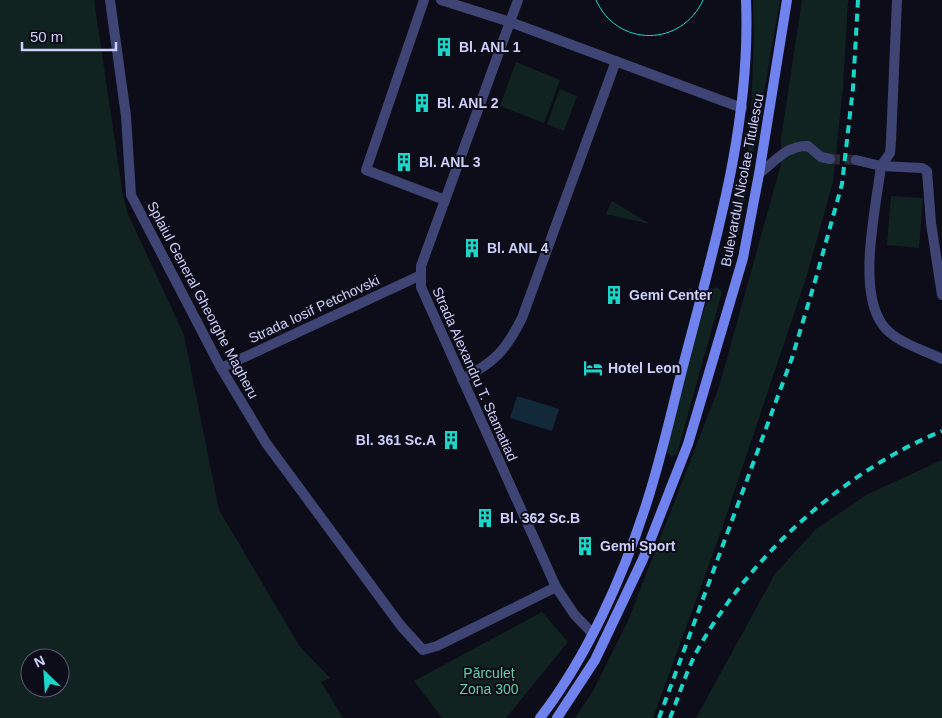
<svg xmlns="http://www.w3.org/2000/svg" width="942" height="718" font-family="Helvetica,sans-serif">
<rect width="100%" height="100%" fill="#0d0d1a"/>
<!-- green -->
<g fill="#112320" fill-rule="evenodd">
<path d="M0,0h94l29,196 5,18 56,121 35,175 81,137 30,31 -9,4 22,36h-343zM30,658h30v30h-30z"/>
<polygon points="753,0 780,0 739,235 734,239 730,236 730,232 750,140 754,37"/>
<polygon points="802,0 848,0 843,87 833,182 807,275 720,534 653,718 575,718 593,691 628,621 719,387 781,164 781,139"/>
<polygon points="516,62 560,80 544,123 500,106"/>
<polygon points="560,89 577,96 564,131 547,124"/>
<polygon points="891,196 923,198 919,248 887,245"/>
<polygon points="612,201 650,224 606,214"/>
<polygon points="717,287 722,292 677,454 672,457 667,453 669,441 687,365 710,290"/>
<polygon points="942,460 942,718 696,718 775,574 816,529 866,495"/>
<polygon points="542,612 568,642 506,718 442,718 414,681"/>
</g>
<!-- water -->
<polygon fill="#12293a" points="517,396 559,409 552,431 510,418"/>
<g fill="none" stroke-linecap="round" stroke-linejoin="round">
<!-- minor-tunnel -->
<polyline stroke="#2a2a3b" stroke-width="10" stroke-dasharray="10 5" stroke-linecap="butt" points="830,159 856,160"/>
<!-- minor -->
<g stroke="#3e4574" stroke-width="10">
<polyline points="110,0 126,116 131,195 221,368 266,443 401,626 423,650 437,646 556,587"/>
<polyline points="424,0 366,170 445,200"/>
<polyline points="441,0 510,22 742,108"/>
<polyline points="518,0 421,266 421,287 556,587 574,614 592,633"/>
<path d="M897,0l-6,141 -1,12 -9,13c-5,42 -24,122 1,158 12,18 42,26 60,35"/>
<polyline points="856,160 881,166 922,168 927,171 931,223 942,295"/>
<path d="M759,174c15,-12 28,-29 49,-28l13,11 9,2"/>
<polyline points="221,368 419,276"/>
<path d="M462,379c32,-16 44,-29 60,-61l94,-257"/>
</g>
<!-- secondary -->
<g stroke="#7082ed" stroke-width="10">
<path d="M540,718c47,-61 83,-141 106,-213 17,-52 28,-106 42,-158 30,-114 63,-228 58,-347"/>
<polyline points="557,718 595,660 643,559 688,444 743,258 759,174 787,0"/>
</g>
<!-- tram -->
<path stroke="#1bd6c8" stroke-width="1" d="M596,0c21,48 86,47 107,0"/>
<!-- rail -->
<g stroke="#1bd6c8" stroke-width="4" stroke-dasharray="8 6" stroke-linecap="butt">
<polyline points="659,718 792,358 816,278 842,184 853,88 858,0"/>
<path d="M670,718c9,-22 16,-46 27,-67 52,-94 145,-179 245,-220"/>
</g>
</g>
<!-- icons -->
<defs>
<g id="building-bare" transform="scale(1.5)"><path d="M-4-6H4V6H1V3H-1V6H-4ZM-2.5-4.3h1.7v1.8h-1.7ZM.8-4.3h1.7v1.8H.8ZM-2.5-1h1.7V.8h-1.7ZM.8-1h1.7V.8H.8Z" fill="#1bd6c8" stroke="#0d0d1a" stroke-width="2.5" paint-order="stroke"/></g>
<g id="hotel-bare" transform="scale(1.5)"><path d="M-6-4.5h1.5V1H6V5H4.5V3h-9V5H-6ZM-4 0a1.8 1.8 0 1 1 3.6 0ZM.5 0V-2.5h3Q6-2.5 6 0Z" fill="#1bd6c8" stroke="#0d0d1a" stroke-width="2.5" paint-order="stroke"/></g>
</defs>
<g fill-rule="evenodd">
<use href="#building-bare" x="444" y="47"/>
<use href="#building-bare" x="422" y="103"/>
<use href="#building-bare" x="404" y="162"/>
<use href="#building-bare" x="472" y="248"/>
<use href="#building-bare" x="614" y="295"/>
<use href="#hotel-bare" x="593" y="368"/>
<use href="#building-bare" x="451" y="440"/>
<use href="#building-bare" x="485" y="518"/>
<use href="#building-bare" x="585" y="546"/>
</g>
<g text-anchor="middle" stroke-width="4" stroke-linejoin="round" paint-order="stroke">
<!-- poi labels -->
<g font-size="14" font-weight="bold" fill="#cdcff9" stroke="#0d0d1a" text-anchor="start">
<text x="459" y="52">Bl. ANL 1</text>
<text x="437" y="108">Bl. ANL 2</text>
<text x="419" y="167">Bl. ANL 3</text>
<text x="487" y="253">Bl. ANL 4</text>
<text x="629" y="300">Gemi Center</text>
<text x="608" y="373">Hotel Leon</text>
<text x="436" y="445" text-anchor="end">Bl. 361 Sc.A</text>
<text x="500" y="523">Bl. 362 Sc.B</text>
<text x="600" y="551">Gemi Sport</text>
</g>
<!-- street labels -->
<g font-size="14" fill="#cdcff9" stroke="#0d0d1a">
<text transform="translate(742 180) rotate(-79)" y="5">Bulevardul Nicolae Titulescu</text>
<text transform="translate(203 300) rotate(62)" y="5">Splaiul General Gheorghe Magheru</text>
<text transform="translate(314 309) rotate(-25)" y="5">Strada Iosif Petchovski</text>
<text transform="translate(475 374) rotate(66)" y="5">Strada Alexandru T. Stamatiad</text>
</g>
<!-- park labels -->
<g font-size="14" fill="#63cea1" stroke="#0d0d1a">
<text x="489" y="678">Părculeț<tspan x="489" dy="16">Zona 300</tspan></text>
</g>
</g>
<!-- north arrow -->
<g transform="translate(45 673) rotate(335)"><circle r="24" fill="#0d0d1a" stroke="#5a5b73"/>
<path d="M0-4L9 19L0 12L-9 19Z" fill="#1bd6c8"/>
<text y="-8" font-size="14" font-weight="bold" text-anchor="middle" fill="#cdcff9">N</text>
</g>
<!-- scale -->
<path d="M22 42v8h94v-8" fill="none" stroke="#cdcff9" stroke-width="2.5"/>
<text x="30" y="42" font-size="15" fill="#cdcff9" stroke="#0d0d1a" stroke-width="4" paint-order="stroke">50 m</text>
</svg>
